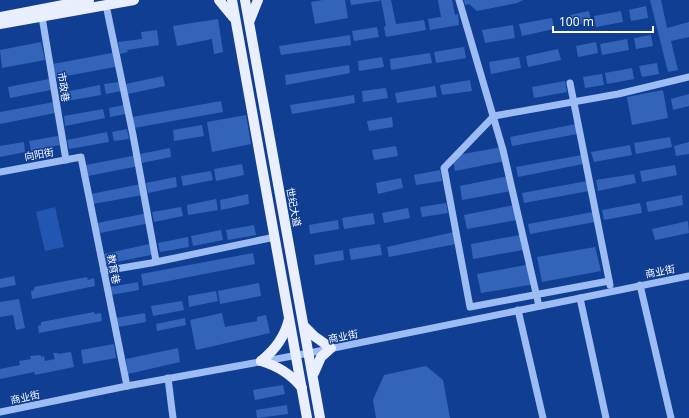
<svg xmlns="http://www.w3.org/2000/svg" width="689" height="418" font-family="'Noto Sans','Noto Sans SC',sans-serif">
<rect width="100%" height="100%" fill="#103e92"/>
<!-- pitch -->
<polygon fill="#2256b2" points="55,207 64,247 45,251 36,212"/>
<!-- building -->
<g fill="#3464ba">
<polygon points="323,0 345,0 348,18 315,24 311,2"/>
<polygon points="350,0 380,0 380,1 351,5"/>
<polygon points="381,0 391,0 396,24 424,20 426,30 386,37 384,27 386,26"/>
<polygon points="438,0 452,0 455,15 458,14 459,25 430,30 428,19 441,17"/>
<polygon points="464,0 523,0 517,3 477,11 469,4 465,5"/>
<polygon points="650,0 661,0 667,28 689,22 689,37 671,41 678,70 668,72"/>
<polygon points="646,6 648,18 631,21 629,10"/>
<polygon points="589,11 591,22 571,26 570,15"/>
<polygon points="621,11 623,22 596,27 594,16"/>
<polygon points="552,18 554,29 522,36 519,24"/>
<polygon points="218,19 223,52 214,54 212,39 177,46 173,26"/>
<polygon points="513,25 515,38 485,43 482,30"/>
<polygon points="377,27 379,37 354,41 352,31"/>
<polygon points="157,30 159,45 127,50 128,52 120,54 118,42 142,39 141,32"/>
<polygon points="350,35 351,45 281,55 279,46"/>
<polygon points="651,35 653,46 636,49 634,38"/>
<polygon points="627,39 629,50 602,55 600,44"/>
<polygon points="41,42 45,60 2,68 0,50"/>
<polygon points="596,42 598,53 578,57 576,46"/>
<polygon points="464,47 466,58 436,63 434,52"/>
<polygon points="558,49 561,60 528,67 526,56"/>
<polygon points="117,52 120,66 56,78 53,64"/>
<polygon points="430,53 432,63 391,70 390,59"/>
<polygon points="382,57 384,67 359,71 358,61"/>
<polygon points="519,57 521,68 491,74 489,62"/>
<polygon points="657,63 659,74 642,77 639,66"/>
<polygon points="349,65 350,73 286,85 285,75"/>
<polygon points="632,68 634,79 607,84 605,73"/>
<polygon points="602,74 604,85 585,88 583,77"/>
<polygon points="163,76 165,86 128,94 126,84"/>
<polygon points="49,79 51,90 10,98 8,87"/>
<polygon points="470,80 472,91 442,95 440,85"/>
<polygon points="565,81 567,92 534,98 532,87"/>
<polygon points="119,82 121,91 106,94 104,84"/>
<polygon points="100,85 101,95 61,102 60,93"/>
<polygon points="435,86 437,97 397,103 395,93"/>
<polygon points="386,88 388,98 363,102 362,91"/>
<polygon points="663,90 668,118 632,125 627,97"/>
<polygon points="689,94 689,106 673,110 671,99"/>
<polygon points="354,95 355,103 292,114 290,105"/>
<polygon points="221,101 223,112 134,128 132,117"/>
<polygon points="54,102 55,113 0,124 0,112"/>
<polygon points="124,105 126,114 110,117 109,108"/>
<polygon points="103,109 105,118 65,126 64,116"/>
<polygon points="246,115 251,144 212,152 207,122"/>
<polygon points="392,117 393,127 369,131 367,121"/>
<polygon points="576,124 577,134 512,146 510,137"/>
<polygon points="202,125 204,136 174,141 173,130"/>
<polygon points="127,129 129,139 114,141 112,132"/>
<polygon points="107,132 109,142 69,149 67,140"/>
<polygon points="58,136 60,145 31,151 29,141"/>
<polygon points="670,137 672,147 636,154 634,143"/>
<polygon points="24,142 25,152 0,157 0,146"/>
<polygon points="689,142 689,154 676,156 674,146"/>
<polygon points="630,145 632,155 594,162 591,152"/>
<polygon points="396,146 398,156 374,160 372,150"/>
<polygon points="502,147 505,161 455,171 452,156"/>
<polygon points="170,148 171,157 142,163 140,154"/>
<polygon points="137,155 139,166 88,176 86,165"/>
<polygon points="582,155 583,164 518,177 516,167"/>
<polygon points="242,164 244,175 216,181 214,169"/>
<polygon points="675,165 677,175 642,182 640,171"/>
<polygon points="440,170 442,181 416,185 414,175"/>
<polygon points="211,171 213,180 183,186 181,176"/>
<polygon points="634,174 636,183 598,191 596,180"/>
<polygon points="509,176 512,191 462,200 460,186"/>
<polygon points="176,177 177,187 148,193 146,183"/>
<polygon points="401,178 403,188 378,194 376,183"/>
<polygon points="587,181 589,191 524,203 522,193"/>
<polygon points="141,184 143,195 93,204 91,194"/>
<polygon points="248,194 249,204 221,210 220,200"/>
<polygon points="682,195 683,205 648,212 646,202"/>
<polygon points="216,199 218,210 188,215 187,205"/>
<polygon points="446,203 448,213 422,217 420,207"/>
<polygon points="640,203 642,213 604,220 602,210"/>
<polygon points="514,205 517,220 467,229 464,215"/>
<polygon points="181,207 183,216 154,222 152,212"/>
<polygon points="408,208 410,218 384,223 382,213"/>
<polygon points="593,212 595,222 530,234 528,224"/>
<polygon points="148,213 150,223 100,233 97,223"/>
<polygon points="373,213 375,224 344,229 342,218"/>
<polygon points="338,220 339,229 310,234 309,225"/>
<polygon points="688,221 689,233 655,240 652,229"/>
<polygon points="254,225 256,235 228,240 226,230"/>
<polygon points="221,230 223,240 193,246 191,236"/>
<polygon points="454,232 456,244 389,257 387,247"/>
<polygon points="520,235 523,250 473,259 471,244"/>
<polygon points="188,237 189,247 160,252 158,243"/>
<polygon points="154,243 156,254 106,264 104,254"/>
<polygon points="380,244 382,255 351,260 349,249"/>
<polygon points="595,247 601,271 542,282 537,257"/>
<polygon points="343,250 344,260 315,265 314,255"/>
<polygon points="253,253 255,264 143,286 141,274"/>
<polygon points="531,264 535,284 481,293 477,274"/>
<polygon points="14,276 16,285 0,288 0,279"/>
<polygon points="87,277 88,280 94,278 95,286 32,299 31,291 34,290 34,287"/>
<polygon points="138,282 139,290 111,295 110,287"/>
<polygon points="259,283 261,296 220,304 218,291"/>
<polygon points="216,291 218,301 189,307 188,296"/>
<polygon points="19,299 25,328 16,330 13,315 0,317 0,302"/>
<polygon points="182,301 184,310 153,316 151,306"/>
<polygon points="94,312 95,314 101,313 102,321 39,333 38,326 41,325 41,322"/>
<polygon points="145,313 146,322 118,327 116,318"/>
<polygon points="222,313 225,327 257,321 257,317 266,315 270,333 196,350 190,320"/>
<polygon points="185,318 186,325 157,331 156,324"/>
<polygon points="114,344 116,358 83,364 81,350"/>
<polygon points="178,348 180,362 128,374 126,359"/>
<polygon points="71,352 74,367 35,375 34,372 0,379 0,369 20,365 19,361 31,359 30,356 41,355 41,357 44,356 45,361 55,359 53,353 58,353 58,354"/>
<polygon points="426,366 443,380 450,418 376,418 373,400 384,375"/>
<polygon points="283,385 285,394 255,400 253,390"/>
<polygon points="287,405 288,414 257,418 256,410"/>
</g>
<g fill="none" stroke-linecap="round" stroke-linejoin="round">
<!-- minor -->
<g stroke="#9dbcf3" stroke-width="7">
<polyline points="459,0 503,150 539,306"/>
<polyline points="106,5 133,135 156,261"/>
<polyline points="42,17 66,160"/>
<polyline points="570,83 610,285"/>
<polyline points="0,172 81,157 127,386"/>
<polyline points="104,271 151,263 275,237"/>
<polyline points="609,281 470,307 444,168 494,116 618,94 689,77"/>
<polyline points="640,285 671,418"/>
<polyline points="580,298 606,418"/>
<polyline points="518,310 543,418"/>
<polyline points="168,378 173,418"/>
<polyline points="0,412 127,386 309,353 689,276"/>
</g>
<!-- major -->
<g stroke="#e9efff" stroke-width="10">
<polyline points="219,0 233,17"/>
<polyline points="232,0 307,418"/>
<polyline points="245,0 320,418"/>
<polyline points="0,17 89,0"/>
<polyline points="250,20 258,0"/>
<polyline points="0,24 134,0"/>
<polyline points="304,326 314,336 331,348 321,357 314,373"/>
<path d="M261,361c14,-11 24,-25 28,-42"/>
<path d="M261,361c17,5 30,13 41,27"/>
</g>
</g>
<g text-anchor="middle" stroke-width="3" stroke-linejoin="round" paint-order="stroke">
<!-- street labels -->
<g font-size="10" fill="#fff" stroke="#103e92">
<text transform="translate(64 87) rotate(81)" y="4">市政巷</text>
<text transform="translate(39 154) rotate(-10)" y="4">向阳街</text>
<text transform="translate(294 207) rotate(79)" y="4">世纪大道</text>
<text transform="translate(114 269) rotate(79)" y="4">教育巷</text>
<text transform="translate(660 271) rotate(-11)" y="4">商业街</text>
<text transform="translate(343 336) rotate(-11)" y="4">商业街</text>
<text transform="translate(25 397) rotate(-12)" y="4">商业街</text>
</g>
</g>
<!-- scale -->
<path d="M553 26v6h100v-6" fill="none" stroke="#ffffff" stroke-width="2"/>
<text x="559" y="26" font-size="12" fill="#ffffff" stroke="#103e92" stroke-width="3" paint-order="stroke">100 m</text>
</svg>
